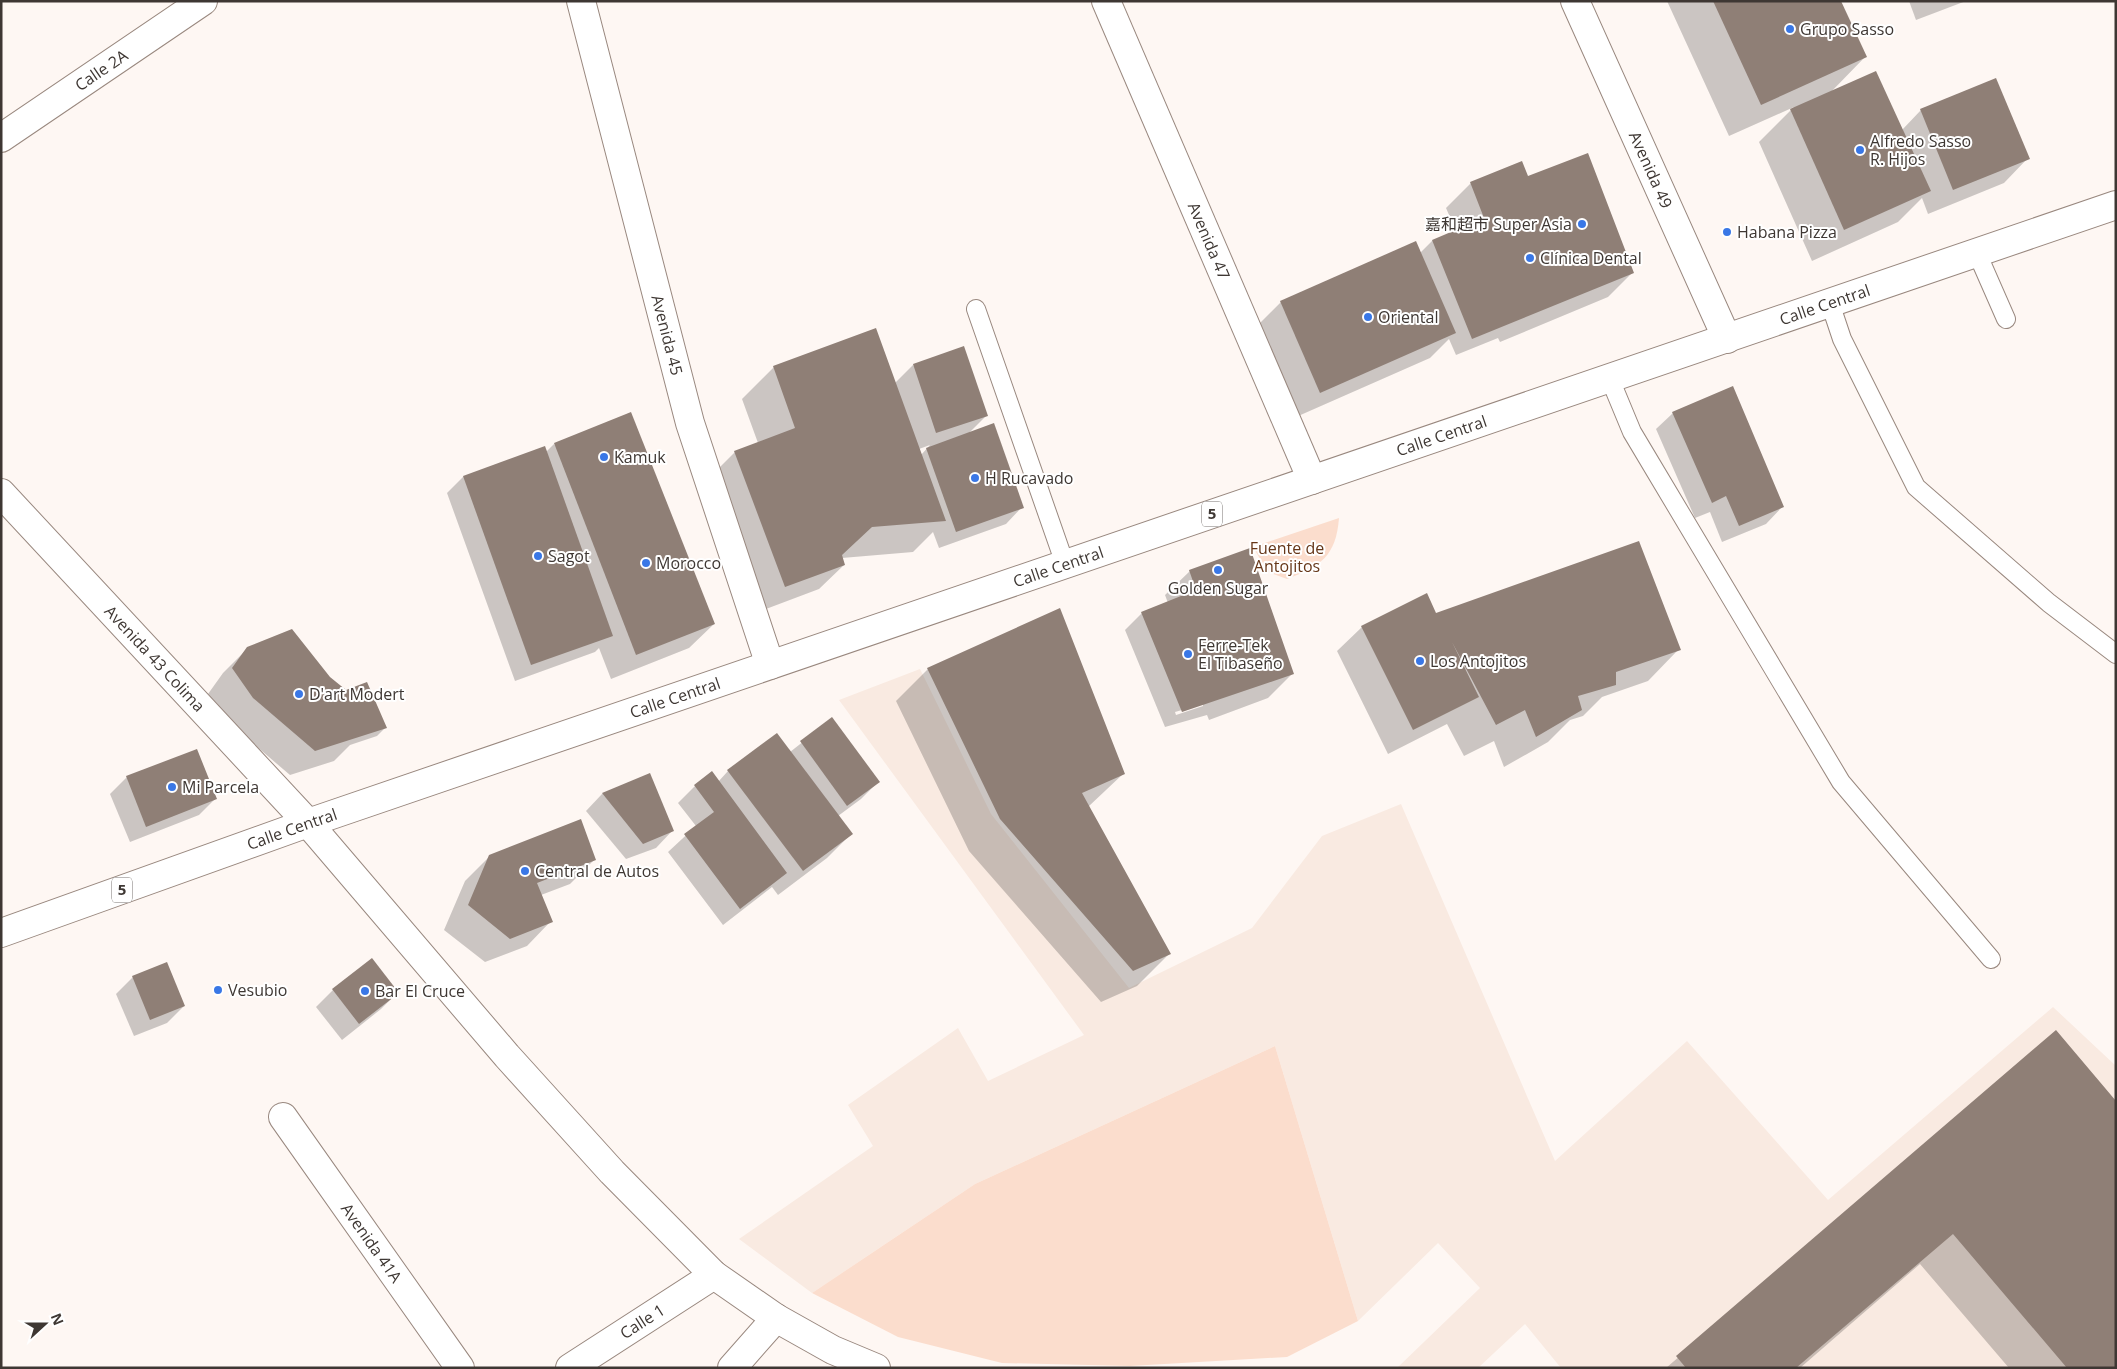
<svg xmlns="http://www.w3.org/2000/svg" width="2117" height="1369" font-family="'Open Sans','Noto Sans SC',sans-serif">
<rect width="100%" height="100%" fill="#fef7f3"/>
<!-- built -->
<polygon fill="#f9eae1" points="920,669 991,814 1129,988 1252,928 1322,836 1401,804 1555,1161 1687,1041 1828,1200 2053,1007 2116,1066 2116,1368 1561,1368 1525,1324 1478,1368 1397,1368 1480,1288 1438,1243 1358,1321 1275,1046 975,1184 812,1293 739,1239 873,1146 848,1105 958,1028 988,1081 1084,1035 839,700"/>
<!-- green -->
<g fill="#fbddcd">
<path d="M1339,518c-3,38 -18,48 -52,61l-19,-7 -15,-25z"/>
<polygon points="1275,1046 1358,1321 1287,1357 1130,1366 1002,1363 898,1337 812,1293 975,1184"/>
</g>
<!-- shadow -->
<g fill="#0003" fill-rule="evenodd">
<polygon points="1667,1 1840,1 1865,57 1830,93 1902,130 1921,110 2028,158 2004,183 1928,214 1922,198 1898,222 1812,261 1759,142 1794,107 1729,136"/>
<polygon points="1909,1 1966,1 1916,20"/>
<polygon points="1527,178 1633,272 1608,297 1500,342 1498,338 1456,355 1449,339 1430,358 1296,417 1256,327 1281,302 1420,253 1432,241 1456,231 1446,208 1471,183"/>
<path d="M913,365l74,50 -19,19 54,73 -16,17 -67,24 -6,-16 -20,20 -71,6 2,7 -25,24 -58,22 -50,-135 24,-24 23,-9 -16,-44 32,-32 121,16zM930,445l-9,10 -2,-6z"/>
<polygon points="1673,413 1782,507 1766,524 1722,542 1710,512 1695,518 1656,429"/>
<polygon points="554,444 714,624 689,648 611,679 599,648 595,652 515,681 447,493 463,477 544,448 546,452"/>
<path d="M1190,571l102,103 -24,24 -59,22 -2,-5 -42,12 -40,-97 17,-17 26,-10 -3,-8zM1203,704v2l-27,9 -1,-3z"/>
<polygon points="1436,614 1679,649 1648,681 1602,697 1583,716 1570,720 1548,742 1504,767 1494,741 1464,756 1447,724 1388,754 1337,651 1362,627"/>
<polygon points="248,648 329,678 385,728 377,736 350,745 334,761 290,775 229,723 208,694 223,673"/>
<polygon points="928,669 1123,774 1088,807 1169,954 1137,986 1101,1002 969,851 896,701"/>
<polygon points="832,719 878,782 861,799 838,816 851,834 827,858 778,895 772,887 723,925 668,852 696,826 678,803 695,786 718,782 728,771 790,752"/>
<polygon points="649,775 672,831 656,848 626,859 586,811 602,794"/>
<polygon points="127,777 216,798 199,815 130,842 110,794"/>
<polygon points="490,856 595,859 570,884 541,895 551,921 527,946 485,962 444,930 465,881"/>
<polygon points="372,960 397,993 381,1009 342,1040 316,1007 333,990"/>
<polygon points="133,977 184,1006 167,1023 134,1036 116,994"/>
<polygon points="2056,1032 2116,1368 2009,1368 1920,1264 1800,1368 1666,1368"/>
</g>
<!-- building -->
<g fill="#8f7f76">
<polygon points="1713,1 1841,1 1867,57 1761,105"/>
<polygon points="1876,71 1931,191 1844,230 1790,109"/>
<polygon points="1996,78 2030,159 1953,190 1920,109"/>
<polygon points="1588,153 1634,273 1472,339 1432,240 1484,218 1470,182 1522,161 1528,176"/>
<polygon points="1416,241 1456,333 1320,393 1280,301"/>
<polygon points="876,328 946,521 872,527 842,555 845,565 785,587 734,451 795,428 773,366"/>
<polygon points="964,346 988,416 936,433 913,364"/>
<polygon points="1733,386 1784,507 1739,526 1726,496 1712,503 1672,412"/>
<polygon points="631,412 715,624 636,655 554,443"/>
<polygon points="994,423 1024,508 956,532 926,448"/>
<polygon points="545,446 613,636 531,665 463,476"/>
<polygon points="1639,541 1681,650 1616,672 1616,685 1578,696 1582,710 1536,737 1525,710 1496,725 1452,642 1479,697 1413,730 1361,626 1427,593 1436,613"/>
<polygon points="1250,548 1294,674 1182,712 1141,612 1196,590 1189,570"/>
<polygon points="1060,608 1125,774 1082,793 1171,954 1133,971 1000,819 927,668"/>
<polygon points="292,629 330,677 346,690 367,682 387,728 315,751 253,698 232,668 247,647"/>
<polygon points="832,717 880,782 847,806 800,741"/>
<polygon points="777,733 853,834 803,871 727,770"/>
<polygon points="197,749 217,799 146,827 126,776"/>
<polygon points="712,771 787,873 740,909 684,834 714,812 694,785"/>
<polygon points="650,773 674,831 643,844 602,793"/>
<polygon points="581,819 596,860 537,883 553,922 510,939 468,905 489,855"/>
<polygon points="372,958 399,993 359,1024 332,989"/>
<polygon points="167,962 185,1006 150,1020 132,976"/>
<polygon points="2056,1030 2116,1101 2116,1368 2067,1368 1953,1234 1796,1368 1686,1368 1676,1356"/>
</g>
<g fill="none" stroke-linecap="round" stroke-linejoin="round">
<!-- lane casing -->
<g stroke="#99887f" stroke-width="20">
<g id="lane">
<polyline points="1977,253 2006,319"/>
<polyline points="1830,303 1842,339 1916,487 2049,603 2116,654"/>
<polyline points="976,309 1065,564"/>
<polyline points="1610,379 1632,432 1841,782 1991,959"/>
</g>
</g>
<!-- street casing -->
<g stroke="#99887f" stroke-width="30">
<g id="street">
<path id="s1" d="M581,1l109,422 80,242"/>
<path id="s2" d="M1106,1l206,479"/>
<path id="s3" d="M1575,1l152,338"/>
<path id="s4" d="M1,138l202,-137"/>
<path id="s5" d="M283,1117l177,251"/>
<path id="s6" d="M570,1368l144,-93"/>
<polyline points="732,1368 776,1318"/>
</g>
</g>
<!-- secondary casing -->
<g stroke="#99887f" stroke-width="30">
<g id="secondary">
<path id="s7" d="M1,493l307,330 199,233 105,116 102,103 62,43 57,32 43,18"/>
</g>
</g>
<!-- primary casing -->
<g stroke="#99887f" stroke-width="30">
<g id="primary">
<path id="s8" d="M1,933l307,-110 1808,-618"/>
</g>
</g>
<!-- lane -->
<use href="#lane" stroke="#fff" stroke-width="18"/>
<!-- street -->
<use href="#street" stroke="#fff" stroke-width="28"/>
<!-- secondary -->
<use href="#secondary" stroke="#fff" stroke-width="28"/>
<!-- primary -->
<use href="#primary" stroke="#fff" stroke-width="28"/>
</g>
<!-- markers -->
<g fill="#3977e6" stroke="#fff" stroke-width="2">
<circle cx="1790" cy="29" r="5"/>
<circle cx="1860" cy="150" r="5"/>
<circle cx="1582" cy="224" r="5"/>
<circle cx="1727" cy="232" r="5"/>
<circle cx="1530" cy="258" r="5"/>
<circle cx="1368" cy="317" r="5"/>
<circle cx="604" cy="457" r="5"/>
<circle cx="975" cy="478" r="5"/>
<circle cx="538" cy="556" r="5"/>
<circle cx="646" cy="563" r="5"/>
<circle cx="1218" cy="570" r="5"/>
<circle cx="1188" cy="654" r="5"/>
<circle cx="1420" cy="661" r="5"/>
<circle cx="299" cy="694" r="5"/>
<circle cx="172" cy="787" r="5"/>
<circle cx="525" cy="871" r="5"/>
<circle cx="218" cy="990" r="5"/>
<circle cx="365" cy="991" r="5"/>
</g>
<g text-anchor="middle" stroke-width="4" stroke-linejoin="round" paint-order="stroke">
<!-- shield labels -->
<g fill="#fff" stroke="#787370" stroke-width="1">
<rect x="1202" y="501.5" width="20" height="25" rx="4"/>
<rect x="112" y="877.5" width="20" height="25" rx="4"/>
</g>
<g font-size="15" font-weight="bold" fill="#3e3733">
<text x="1212" y="519">5</text>
<text x="122" y="895">5</text>
</g>
<!-- poi labels -->
<g font-size="16" fill="#3e3733" stroke="#fff" text-anchor="start">
<text x="1800" y="35">Grupo Sasso</text>
<text x="1870" y="147">Alfredo Sasso<tspan x="1870" dy="18">R. Hijos</tspan></text>
<text x="1572" y="230" text-anchor="end">嘉和超市 Super Asia</text>
<text x="1737" y="238">Habana Pizza</text>
<text x="1540" y="264">Clínica Dental</text>
<text x="1378" y="323">Oriental</text>
<text x="614" y="463">Kamuk</text>
<text x="985" y="484">H Rucavado</text>
<text x="548" y="562">Sagot</text>
<text x="656" y="569">Morocco</text>
<text x="1218" y="594" text-anchor="middle">Golden Sugar</text>
<text x="1198" y="651">Ferre-Tek<tspan x="1198" dy="18">El Tibaseño</tspan></text>
<text x="1430" y="667">Los Antojitos</text>
<text x="309" y="700">D'art Modert</text>
<text x="182" y="793">Mi Parcela</text>
<text x="535" y="877">Central de Autos</text>
<text x="228" y="996">Vesubio</text>
<text x="375" y="997">Bar El Cruce</text>
</g>
<!-- street labels -->
<g font-size="16" fill="#3e3733" stroke="#fff">
<text dy="6" stroke="none"><textPath href="#s4" startOffset="121">Calle 2A</textPath></text>
<text dy="6" stroke="none"><textPath href="#s3" startOffset="185">Avenida 49</textPath></text>
<text dy="6" stroke="none"><textPath href="#s2" startOffset="261">Avenida 47</textPath></text>
<text dy="6" stroke="none"><textPath href="#s8" startOffset="1929">Calle Central</textPath></text>
<text dy="6" stroke="none"><textPath href="#s1" startOffset="345">Avenida 45</textPath></text>
<text dy="6" stroke="none"><textPath href="#s8" startOffset="1524">Calle Central</textPath></text>
<text dy="6" stroke="none"><textPath href="#s8" startOffset="1119">Calle Central</textPath></text>
<text dy="6" stroke="none"><textPath href="#s7" startOffset="226">Avenida 43 Colima</textPath></text>
<text dy="6" stroke="none"><textPath href="#s8" startOffset="714">Calle Central</textPath></text>
<text dy="6" stroke="none"><textPath href="#s8" startOffset="309">Calle Central</textPath></text>
<text dy="6" stroke="none"><textPath href="#s5" startOffset="154">Avenida 41A</textPath></text>
<text dy="6" stroke="none"><textPath href="#s6" startOffset="86">Calle 1</textPath></text>
</g>
<!-- park labels -->
<g font-size="16" fill="#663719" stroke="#fff">
<text x="1287" y="554">Fuente de<tspan x="1287" dy="18">Antojitos</tspan></text>
</g>
</g>
<!-- border -->
<rect width="2117" height="1369" fill="none" stroke="#3e3733" stroke-width="5"/>
<!-- north arrow -->
<g transform="translate(45 1324) rotate(69)" stroke="#ffffff" stroke-width="4" paint-order="stroke">
<path d="M0-4L9 19L0 12L-9 19Z" fill="#3e3733"/>
<text y="-8" font-size="14" font-weight="bold" text-anchor="middle" fill="#3e3733">N</text>
</g>
</svg>
